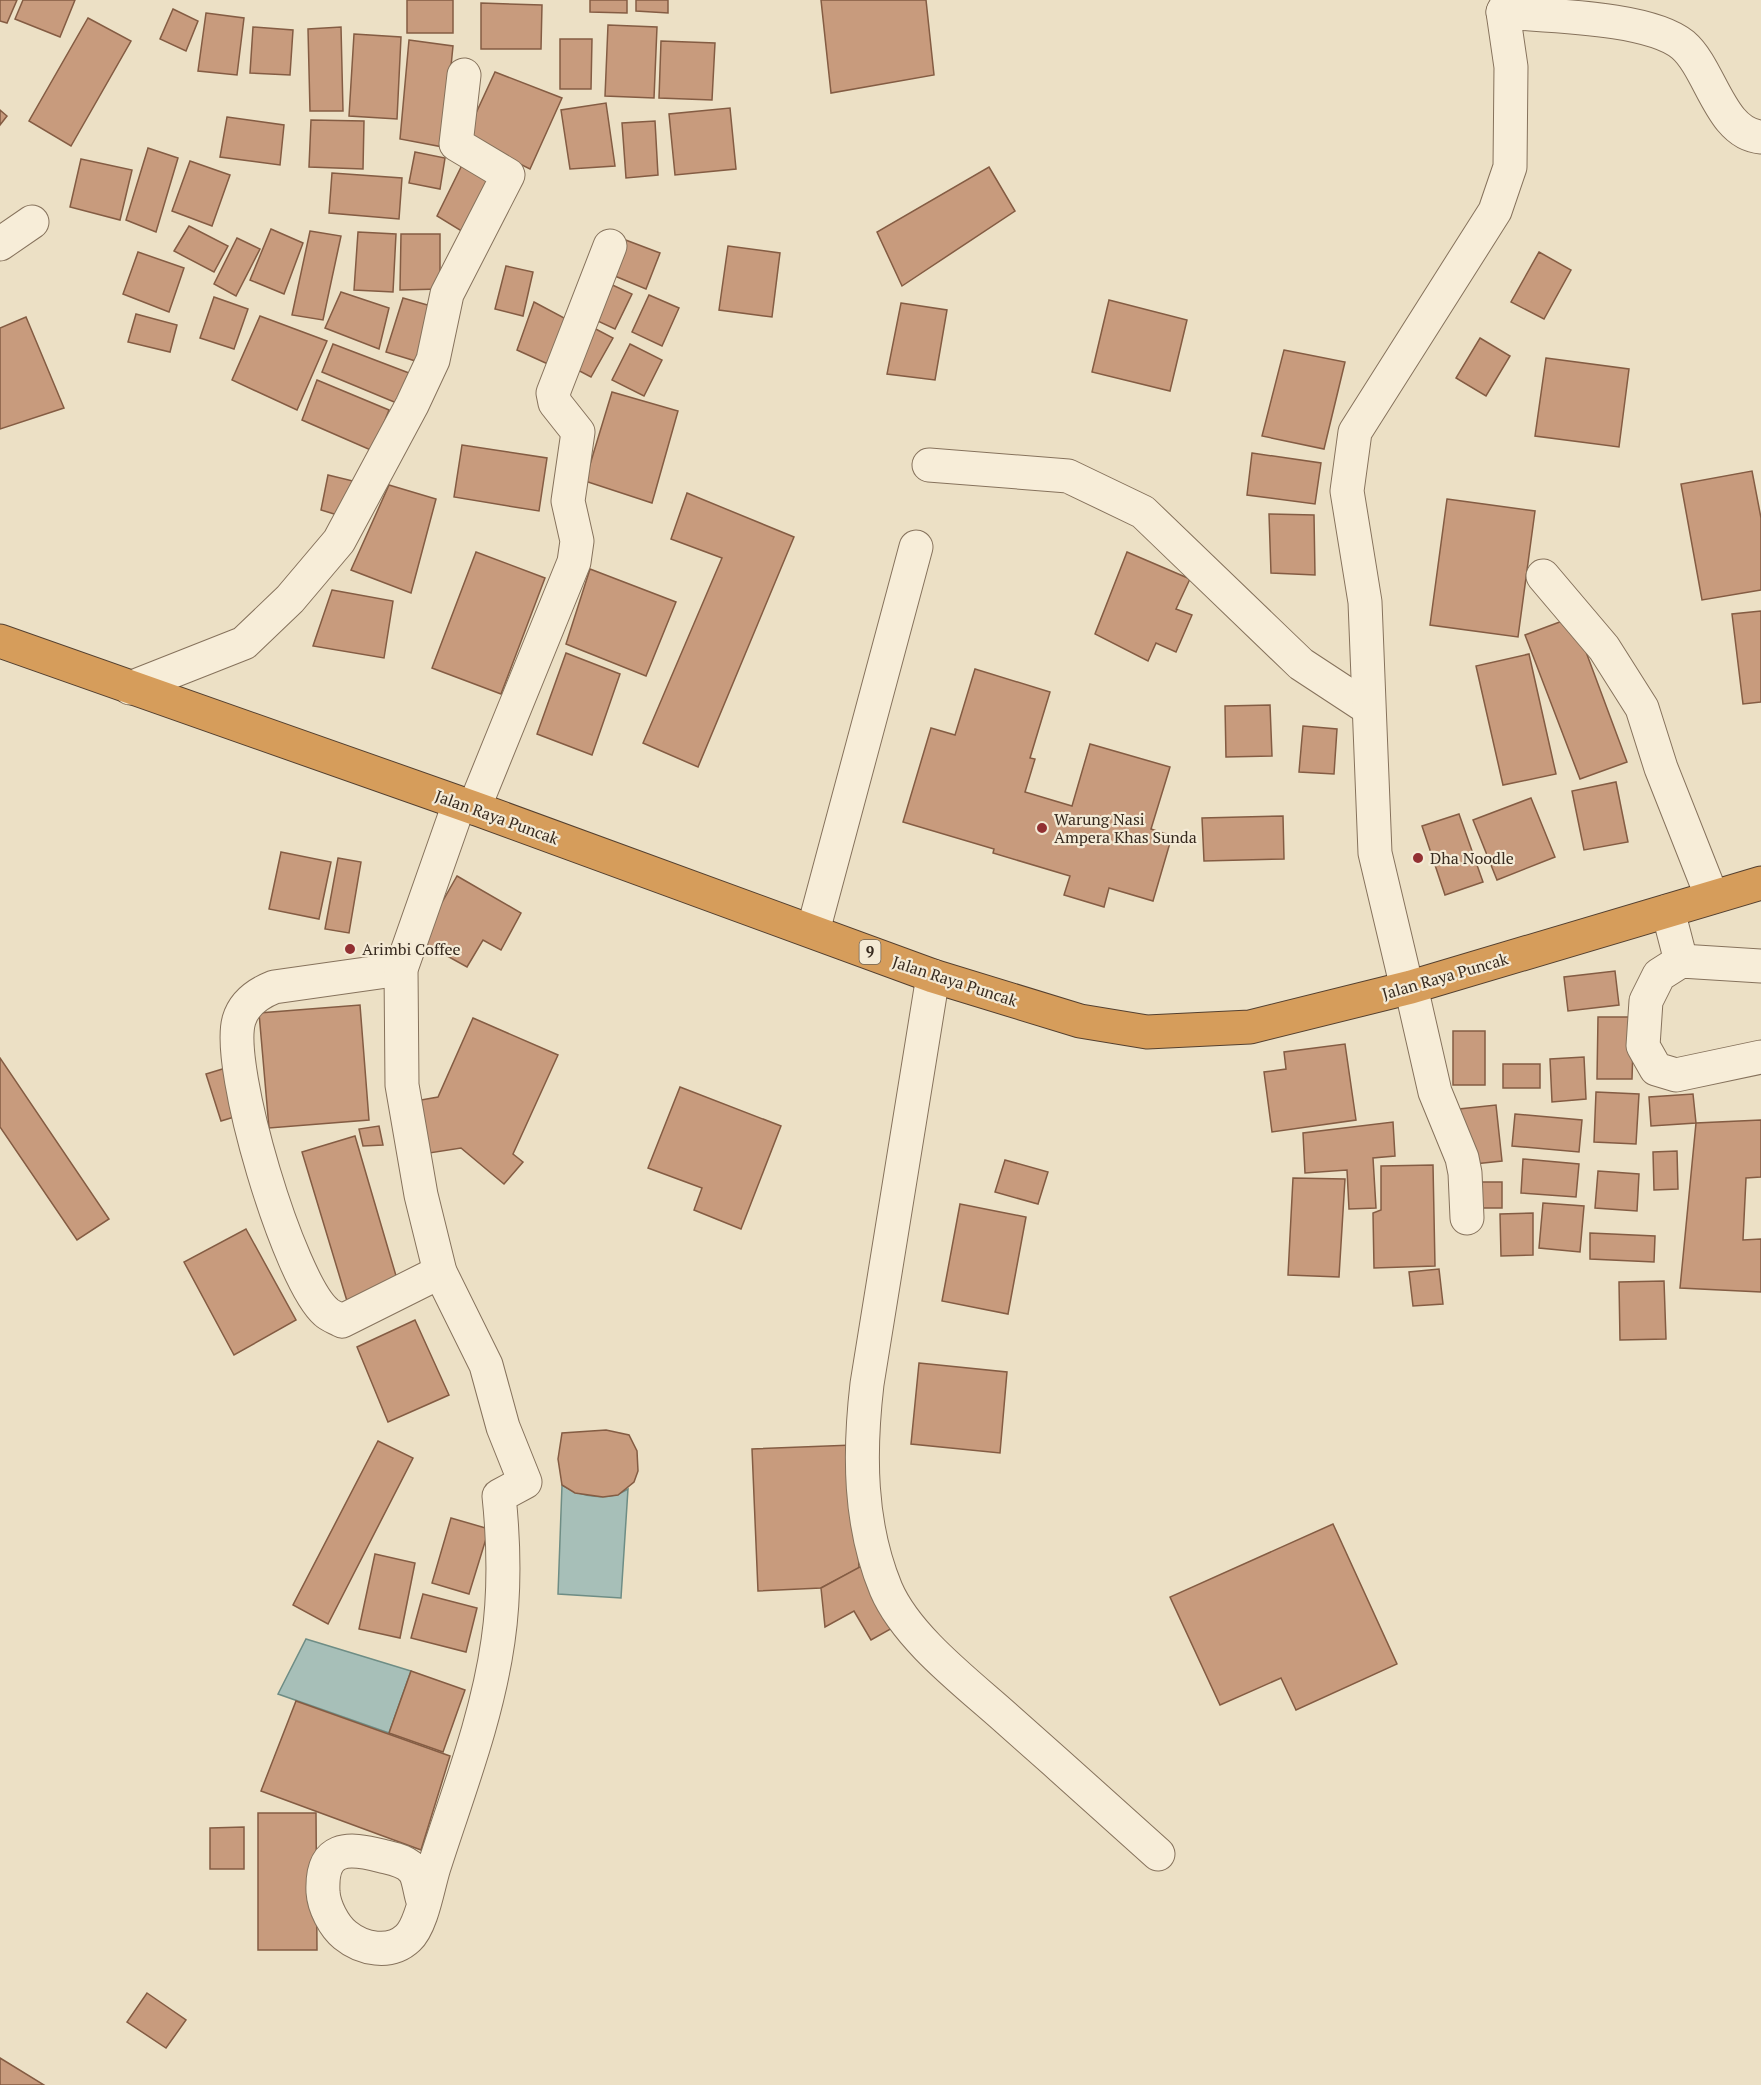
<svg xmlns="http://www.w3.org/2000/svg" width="1761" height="2085" font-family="'PT Serif',serif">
<rect width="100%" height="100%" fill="#ece0c5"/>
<!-- water -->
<g fill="#a7bfb8" stroke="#6e8d85" stroke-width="1.5">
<path d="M562,1485c20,12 45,17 66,4l-7,109 -63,-4z"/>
<polygon points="306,1639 411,1671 389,1733 278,1694"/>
</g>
<!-- building -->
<g fill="#c89b7d" stroke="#845c43" stroke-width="1.5">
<polygon points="0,0 17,0 7,23 0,21"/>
<polygon points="23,0 75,0 60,37 15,19"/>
<rect x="407" y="0" width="46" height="33"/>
<polygon points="590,0 627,0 627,13 590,12"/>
<polygon points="636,0 668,0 668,13 636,11"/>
<polygon points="821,0 926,0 934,75 831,93"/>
<polygon points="481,3 542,5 541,49 481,49"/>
<polygon points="173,9 198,21 186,51 160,39"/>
<polygon points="206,13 244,18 237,75 198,71"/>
<polygon points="88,18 131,41 71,146 29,121"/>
<polygon points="608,25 657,27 654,98 605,96"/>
<polygon points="253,27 293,30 290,75 250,73"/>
<polygon points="341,27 343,111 310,111 308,29"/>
<polygon points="354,34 401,37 397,119 349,116"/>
<polygon points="560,39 592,39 591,89 560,89"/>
<polygon points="409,40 453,46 443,147 400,139"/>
<polygon points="661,41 715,43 712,100 659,98"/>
<polygon points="495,72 562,98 530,169 465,137"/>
<polygon points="606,103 615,166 570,169 561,110"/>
<polygon points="730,108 736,169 675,175 669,114"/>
<polygon points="0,110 7,116 0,125"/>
<polygon points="227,117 284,125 280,165 220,157"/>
<polygon points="311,120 364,121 363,169 309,167"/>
<polygon points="655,121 658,175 626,178 622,123"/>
<polygon points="148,148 178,158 156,232 126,220"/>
<polygon points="415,152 445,158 440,189 409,183"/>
<polygon points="81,159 132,170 120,220 70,207"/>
<polygon points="465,159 499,176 468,235 437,216"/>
<polygon points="190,161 230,175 212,226 172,211"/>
<polygon points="989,167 1015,211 902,286 877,232"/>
<polygon points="332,173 402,178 399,219 329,213"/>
<polygon points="189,226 228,246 214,272 174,251"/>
<polygon points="271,229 303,243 284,294 250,280"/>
<polygon points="310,231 341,236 323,320 292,315"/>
<polygon points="358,232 396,234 393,292 354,290"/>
<polygon points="401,234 440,234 440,289 400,290"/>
<polygon points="237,238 260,249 236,296 214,284"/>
<polygon points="623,239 660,253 646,289 610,274"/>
<polygon points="728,246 780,253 772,317 719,310"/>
<polygon points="138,252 184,268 169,312 123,294"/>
<polygon points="1539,252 1571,270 1544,319 1511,302"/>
<polygon points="506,266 533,272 523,316 495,309"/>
<polygon points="606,282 632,294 615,329 589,317"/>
<polygon points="341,292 389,308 379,349 325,328"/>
<polygon points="649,295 679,308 662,346 632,332"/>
<polygon points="214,297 248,309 234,349 200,338"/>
<polygon points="403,298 438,308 422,363 386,352"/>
<polygon points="1109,300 1187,320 1170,391 1092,372"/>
<polygon points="534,302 568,320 550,365 517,350"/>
<polygon points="901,303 947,310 935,380 887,374"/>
<polygon points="136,314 177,325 170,352 128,342"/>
<polygon points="260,316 327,341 297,410 232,380"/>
<polygon points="26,317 64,408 0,429 0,328"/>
<polygon points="590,326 613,338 591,377 568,365"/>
<polygon points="1480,338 1510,356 1486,396 1456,378"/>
<polygon points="333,344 409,373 399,404 322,372"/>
<polygon points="630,344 662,360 644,396 612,380"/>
<polygon points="1284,350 1345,362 1324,449 1262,436"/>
<polygon points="1546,358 1629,369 1619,447 1535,436"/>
<polygon points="317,380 389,410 373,451 302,420"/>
<polygon points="612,392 678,411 652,503 585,481"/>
<polygon points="462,445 547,458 539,511 454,497"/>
<polygon points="1252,453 1321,463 1315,504 1247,495"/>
<polygon points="1752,471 1761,518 1761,590 1702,600 1681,484"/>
<polygon points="328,475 353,481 344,517 321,510"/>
<polygon points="389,485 436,499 411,593 351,570"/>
<polygon points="687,493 794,537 698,767 643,743 722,558 671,539"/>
<polygon points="1447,499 1535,511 1518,637 1430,625"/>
<polygon points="1269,514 1314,515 1315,575 1271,573"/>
<polygon points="476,552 545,578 501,694 432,668"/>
<polygon points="1127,552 1190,579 1176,609 1192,615 1176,652 1156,643 1148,661 1095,634"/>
<polygon points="590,569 676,602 646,676 566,644"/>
<polygon points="332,590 393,601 384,658 313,646"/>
<polygon points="1761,611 1761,702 1743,704 1732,614"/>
<polygon points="1573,617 1627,762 1580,779 1525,635"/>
<polygon points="566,653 620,674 592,755 537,734"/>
<polygon points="1529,654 1556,774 1503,785 1476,666"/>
<polygon points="975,669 1050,692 1030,758 1035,759 1025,792 1072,806 1090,744 1170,767 1151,829 1172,836 1153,901 1109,888 1104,907 1064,895 1070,876 993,853 994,849 903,822 931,728 955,735"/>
<polygon points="1270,705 1272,756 1226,757 1225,706"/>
<polygon points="1303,726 1337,729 1334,774 1299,772"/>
<polygon points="1616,782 1628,842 1584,850 1572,791"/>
<polygon points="1531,798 1555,857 1497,880 1473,820"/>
<polygon points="1459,814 1483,882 1445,895 1422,826"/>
<polygon points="1283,816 1284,859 1204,861 1202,818"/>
<polygon points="281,852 331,862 319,919 269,909"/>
<polygon points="338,858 361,862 349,933 325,929"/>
<polygon points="457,876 521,913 501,950 483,940 467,967 420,941"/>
<polygon points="1615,971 1619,1005 1568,1011 1564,977"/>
<polygon points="360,1005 369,1120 269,1128 259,1013"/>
<polygon points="1598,1017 1634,1017 1632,1079 1597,1079"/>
<polygon points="473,1018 558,1055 513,1154 523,1162 504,1184 461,1148 423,1154 415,1101 438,1097"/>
<rect x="1453" y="1031" width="32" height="54"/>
<polygon points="1345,1044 1356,1120 1272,1132 1264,1072 1286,1069 1284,1052"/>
<polygon points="1584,1057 1586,1099 1552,1102 1550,1059"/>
<polygon points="0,1058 109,1219 77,1240 0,1127"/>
<rect x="1503" y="1064" width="37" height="24"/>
<polygon points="229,1067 244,1114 221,1121 206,1074"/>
<polygon points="680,1087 781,1126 741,1229 694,1210 702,1188 648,1168"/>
<polygon points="1596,1092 1639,1094 1636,1144 1594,1142"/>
<polygon points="1693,1094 1696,1123 1651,1126 1649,1097"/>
<polygon points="1496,1105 1502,1161 1465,1165 1459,1109"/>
<polygon points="1515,1114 1582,1120 1579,1152 1512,1146"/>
<polygon points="1761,1120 1761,1177 1746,1178 1743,1240 1761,1239 1761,1292 1680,1288 1696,1123"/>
<polygon points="1393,1122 1395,1156 1373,1158 1376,1208 1349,1209 1347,1170 1305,1173 1303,1133"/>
<polygon points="379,1126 383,1145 363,1146 359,1129"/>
<polygon points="355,1136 399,1286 347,1301 302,1152"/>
<polygon points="1677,1151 1678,1189 1654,1190 1653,1152"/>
<polygon points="1523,1159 1579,1164 1576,1197 1521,1193"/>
<polygon points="1005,1160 1048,1172 1038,1204 995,1192"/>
<polygon points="1433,1165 1435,1266 1374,1268 1373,1213 1381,1210 1381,1166"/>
<polygon points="1598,1171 1639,1174 1637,1211 1595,1208"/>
<polygon points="1293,1178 1345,1179 1339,1277 1288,1275"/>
<rect x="1475" y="1182" width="27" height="26"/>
<polygon points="1543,1203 1584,1206 1580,1252 1539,1248"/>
<polygon points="960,1204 1026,1217 1008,1314 942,1301"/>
<polygon points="1533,1213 1533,1255 1501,1256 1500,1214"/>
<polygon points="246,1229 296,1320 234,1355 184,1262"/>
<polygon points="1590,1233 1655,1236 1654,1262 1590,1259"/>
<polygon points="1439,1269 1443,1304 1413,1306 1409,1272"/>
<polygon points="1664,1281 1666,1339 1620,1340 1619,1282"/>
<polygon points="415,1320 449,1395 388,1422 357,1347"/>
<polygon points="919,1363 1007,1372 1000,1453 911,1444"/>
<polygon points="606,1430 629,1435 637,1451 638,1471 634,1482 618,1495 603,1497 575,1493 562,1485 558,1459 562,1433"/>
<polygon points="378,1441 413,1458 328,1624 293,1605"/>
<polygon points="853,1445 859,1568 821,1588 758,1591 752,1449"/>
<polygon points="451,1518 489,1529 469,1594 432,1583"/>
<polygon points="1333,1524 1397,1664 1296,1710 1281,1678 1220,1705 1170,1597"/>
<polygon points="375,1554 415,1563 400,1638 359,1629"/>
<polygon points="869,1562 903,1622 871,1640 854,1611 825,1627 821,1588"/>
<polygon points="423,1594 477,1608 466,1652 411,1638"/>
<polygon points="411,1671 465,1690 443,1752 389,1733"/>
<polygon points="296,1701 450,1756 421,1850 261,1791"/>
<polygon points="258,1813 316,1813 317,1950 258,1950"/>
<polygon points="244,1827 244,1869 210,1869 210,1828"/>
<polygon points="147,1993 186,2020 166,2048 127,2022"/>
<polygon points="0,2058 44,2085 0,2085"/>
</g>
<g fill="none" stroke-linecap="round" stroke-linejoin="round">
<!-- minor casing -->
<g stroke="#86725c" stroke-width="35">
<g id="minor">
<path d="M1503,12c45,4 146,5 180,33 28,24 37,89 78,92"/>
<polyline points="0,244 32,222"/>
<polyline points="929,465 1068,476 1143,512 1301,664 1368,708"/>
<polyline points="1543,576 1604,648 1642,708 1661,768 1712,897"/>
<polyline points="130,688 244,643 290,599 339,541 412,405 433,360 447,294 508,175 456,144 464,75"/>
<polyline points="474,808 574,562 577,541 568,501 578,432 555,403 553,393 610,246"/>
<polyline points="1668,911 1681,961"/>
<polyline points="813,931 916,547"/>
<polyline points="1761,966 1681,961 1659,975 1646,1001 1643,1046 1656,1069 1676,1075 1761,1057"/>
<path d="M401,969l-127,18c-15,6 -30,16 -35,33 -14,46 50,260 87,292 4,4 11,6 16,9l98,-49"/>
<path d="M933,976l-66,408c-8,69 -8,140 19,205 21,49 81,94 120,129 51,45 102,91 152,136"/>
<polyline points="1411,987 1435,1092 1462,1158 1465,1173 1467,1218"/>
<polyline points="1407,988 1375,853 1365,602 1347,491 1355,432 1495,211 1510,167 1511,67 1503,12 1509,0"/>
<path d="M423,1901c-3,-8 -4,-23 -9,-30 -7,-10 -20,-12 -32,-15 -35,-9 -61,-10 -59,36 1,15 11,34 22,43 17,14 45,20 63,3 14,-13 20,-52 26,-71 24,-75 53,-148 64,-226 7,-48 6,-97 1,-145l26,-14 -22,-55 -17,-62 -46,-93 -19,-77 -19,-110 -1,-116 58,-165"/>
</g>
</g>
<!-- highway casing -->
<g stroke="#544030" stroke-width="35">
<polyline id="highway" points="0,641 474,808 933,976 1080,1021 1147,1032 1250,1027 1411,987 1761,883"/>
</g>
<!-- minor -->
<use href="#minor" stroke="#f7edd8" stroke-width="33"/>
<!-- highway -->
<use href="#highway" stroke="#d69d5b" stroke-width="33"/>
</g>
<!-- markers -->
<g fill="#923032" stroke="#f4ead5" stroke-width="2">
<circle cx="1042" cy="828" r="6"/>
<circle cx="1418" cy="858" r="6"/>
<circle cx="350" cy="949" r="6"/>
</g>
<g text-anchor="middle" stroke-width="4.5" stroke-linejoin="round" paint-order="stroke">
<!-- shield labels -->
<rect fill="#f4ead5" stroke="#706456" stroke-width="1.5" x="859.5" y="940" width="21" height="24" rx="4.5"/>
<g font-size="15" font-weight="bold" fill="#372a1f">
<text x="870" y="957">9</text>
</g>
<!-- street labels -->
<g font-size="16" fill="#372a1f" stroke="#f4ead5">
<text transform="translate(497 817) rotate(20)" y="6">Jalan Raya Puncak</text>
<text transform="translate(1445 976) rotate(-16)" y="6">Jalan Raya Puncak</text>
<text transform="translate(955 981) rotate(18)" y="6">Jalan Raya Puncak</text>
</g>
<!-- poi labels -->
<g font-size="16" fill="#372a1f" stroke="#f4ead5" text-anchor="start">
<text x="1054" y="825">Warung Nasi<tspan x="1054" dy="18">Ampera Khas Sunda</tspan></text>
<text x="1430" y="864">Dha Noodle</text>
<text x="362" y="955">Arimbi Coffee</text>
</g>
</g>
</svg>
